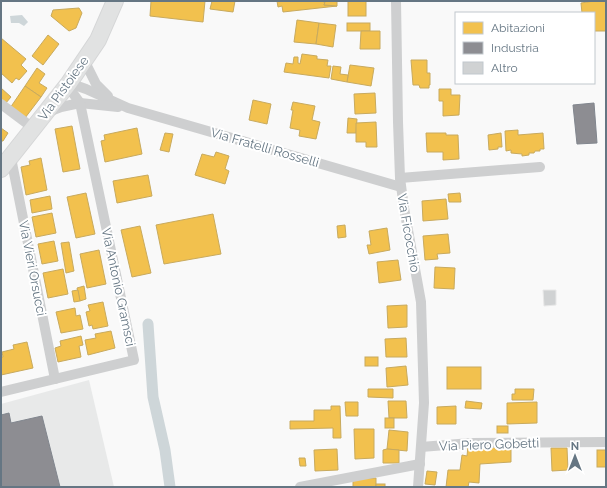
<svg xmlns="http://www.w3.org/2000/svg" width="607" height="488" font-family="Raleway,sans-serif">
<rect width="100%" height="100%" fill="#f9f9f9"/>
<!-- built -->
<polygon fill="#e8e9e9" points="89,380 114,487 1,487 1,404"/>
<!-- water -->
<polygon fill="#ced6d9" points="22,15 28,22 24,26 19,23 11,23 10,16"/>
<!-- homes -->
<g fill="#f2c14e" stroke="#c8aa5e">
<polygon points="151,1 205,1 203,22 150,16"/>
<polygon points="212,1 235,1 233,12 210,9"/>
<polygon points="277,1 321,1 325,2 324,5 337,6 283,12 282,6 278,7"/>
<polygon points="321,1 337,1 337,6 324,5 325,2"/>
<rect x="348" y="1" width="18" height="15"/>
<polygon points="594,1 606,1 606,31 594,31 594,13 582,13 581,3"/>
<polygon points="79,8 82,13 76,28 69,31 51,16 53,10"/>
<polygon points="297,20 319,23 316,44 294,42"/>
<polygon points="319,23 336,25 333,47 316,44"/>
<rect x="347" y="23" width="23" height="8"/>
<polygon points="361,31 380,31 380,49 360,49"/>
<polygon points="48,35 59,44 43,65 32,56"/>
<polygon points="1,38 26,59 21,65 27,71 19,80 16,78 12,83 1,73"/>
<polygon points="302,54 317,56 317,59 328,60 327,66 331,66 329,78 284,72 286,63 293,64 294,57 298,57 298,63 300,64"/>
<polygon points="411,60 427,60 427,73 430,73 430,85 429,85 429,88 420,88 419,85 413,85"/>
<polygon points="350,65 374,68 371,86 347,82"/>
<polygon points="333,66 341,67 340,74 348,75 347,82 331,79"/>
<polygon points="37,68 45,74 39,83 47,88 41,97 25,86"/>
<polygon points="25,86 41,97 25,118 10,108"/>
<polygon points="1,88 11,97 5,104 1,101"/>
<polygon points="439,89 451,89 451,95 460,95 459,115 443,116 443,101 439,101"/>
<polygon points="375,93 376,113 355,114 354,94"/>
<polygon points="253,100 271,104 267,124 249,120"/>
<polygon points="293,102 315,106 312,120 320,122 316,139 299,136 300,130 290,128 293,110 291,110"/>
<polygon points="348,118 357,119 356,133 347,133"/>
<polygon points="376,122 377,147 366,147 366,142 356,142 356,123"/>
<polygon points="72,126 80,169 63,172 55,129"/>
<polygon points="1,128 8,133 3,141 1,141"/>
<polygon points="137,128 142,154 105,162 101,141 105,140 104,135"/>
<polygon points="518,130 518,135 543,133 544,149 540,149 540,151 535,151 534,153 529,153 529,155 522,156 522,154 511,153 511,150 506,151 505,131"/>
<polygon points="165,133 173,134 169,152 160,150"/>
<polygon points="426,133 446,133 446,135 458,135 459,159 443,160 443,152 427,152"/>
<polygon points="501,133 502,147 498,147 498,149 489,150 488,135"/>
<polygon points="216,152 229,156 225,169 229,171 225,184 195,175 202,154 214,157"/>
<polygon points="41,158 47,190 26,195 21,167 30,165 29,161"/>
<polygon points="148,175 152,196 117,203 113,181"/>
<polygon points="86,193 95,234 76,238 67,197"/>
<polygon points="460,193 461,202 449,202 448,194"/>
<polygon points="50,196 52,209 32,213 30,200"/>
<polygon points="446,199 448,219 423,221 422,201"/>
<polygon points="52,213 56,233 36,237 32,217"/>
<polygon points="213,214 221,254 164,264 156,225"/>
<polygon points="345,225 346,237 338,238 337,226"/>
<polygon points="140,226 151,273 132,277 121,230"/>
<polygon points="387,228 390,250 369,254 367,245 371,245 369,231"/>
<polygon points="448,234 450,253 437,254 438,259 425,260 423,236"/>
<polygon points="54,241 58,261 42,264 38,244"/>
<polygon points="69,242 74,271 66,273 61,243"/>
<polygon points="99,250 106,284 87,288 80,254"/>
<polygon points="398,260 401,280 379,283 377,262"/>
<polygon points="435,267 455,268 454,289 434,288"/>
<polygon points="63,269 68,294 48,298 43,273"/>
<polygon points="84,286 86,299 80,301 77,288"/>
<polygon points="78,290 80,301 74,302 72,291"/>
<polygon points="103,302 108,326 93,329 92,325 89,326 86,312 90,311 88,305"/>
<polygon points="407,305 407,327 388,328 387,306"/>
<polygon points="75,308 76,316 80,315 83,329 61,333 56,312"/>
<polygon points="111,331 115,348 88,355 85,340 96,338 95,334"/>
<polygon points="81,336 83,345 79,346 81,357 58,362 55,348 61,346 60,341"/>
<polygon points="406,338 407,357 386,357 385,339"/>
<polygon points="27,342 33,368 1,375 1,357 3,357 2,352 14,349 13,345"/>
<rect x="365" y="357" width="13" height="9"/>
<polygon points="406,366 408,385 387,387 386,368"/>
<rect x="447" y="367" width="34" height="22"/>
<polygon points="368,389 393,389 393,398 368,397"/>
<polygon points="515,389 534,389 533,400 512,400 512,394 515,394"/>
<polygon points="388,401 406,401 407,418 389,418"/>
<polygon points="466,401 482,403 481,409 465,408"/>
<polygon points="345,402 358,402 358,416 346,416"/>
<polygon points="537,402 537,423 507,424 507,403"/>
<polygon points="331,406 340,406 341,438 333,438 333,428 290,429 290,421 314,421 314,410 331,410"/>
<polygon points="456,406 456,424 437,424 437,407"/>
<rect x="385" y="418" width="9" height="10"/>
<rect x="497" y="426" width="11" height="7"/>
<polygon points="354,429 374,429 374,458 355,459"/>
<polygon points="389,430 408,432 407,451 387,449"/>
<polygon points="468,446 511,446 511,462 480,464 479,483 469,482 468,487 446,487 448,470 460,470 462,455 467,456"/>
<polygon points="551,448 567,448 568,470 552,471"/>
<polygon points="337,449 338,470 315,471 314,450"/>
<polygon points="387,449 399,450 399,463 383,463 383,450"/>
<rect x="597" y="450" width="9" height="17"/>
<polygon points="299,458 305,458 306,466 300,466"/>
<polygon points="427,471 437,472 435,485 425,484"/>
<polygon points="376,478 376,487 353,487 353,479"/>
<rect x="376" y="484" width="9" height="3"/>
</g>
<!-- industry -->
<g fill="#8d8d92" stroke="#81868e">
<polygon points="594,103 597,143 577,144 573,105"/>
<polygon points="9,413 11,423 42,416 60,487 1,487 1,415"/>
</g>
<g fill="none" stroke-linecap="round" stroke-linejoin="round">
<!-- canal -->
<polyline stroke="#ced6d9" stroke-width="11" points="148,324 153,397 165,450 170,487"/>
</g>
<!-- building -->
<polygon fill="#d0d2d3" stroke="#e8e8e8" points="543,290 556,290 556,305 544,306"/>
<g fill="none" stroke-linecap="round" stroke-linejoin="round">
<!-- primary casing -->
<g stroke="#d5d6d7" stroke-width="18">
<polyline id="primary" points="1,169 69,83 98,40 115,1"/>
</g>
<!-- minor -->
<g stroke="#cecfd0" stroke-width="10">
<polyline points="396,1 398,122 400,178 404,208 421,302 424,403 418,487"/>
<polyline points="84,60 96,84 108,96"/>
<polyline points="69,83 86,89 128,108 401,187"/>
<polyline points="1,104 33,128"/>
<polyline points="48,112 61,107 80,103 118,107"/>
<polyline points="11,158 55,379"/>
<polyline points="400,178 540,167"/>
<polyline points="1,392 134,360 80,103 72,92 69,83"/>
<polyline points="421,447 471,443 606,442"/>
<polyline points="300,487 420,464"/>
</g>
<!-- primary -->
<use href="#primary" stroke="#e1e2e2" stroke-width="16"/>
</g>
<g text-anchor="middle" stroke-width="4" stroke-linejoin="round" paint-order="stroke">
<!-- street labels -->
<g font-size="13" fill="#657683" stroke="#fff">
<text transform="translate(63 88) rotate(-54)" y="5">Via Pistoiese</text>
<text transform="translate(265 147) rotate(16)" y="5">Via Fratelli Rosselli</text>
<text transform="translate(409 233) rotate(80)" y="5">Via Ficocchio</text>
<text transform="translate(33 268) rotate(79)" y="5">Via Vieri Orsucci</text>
<text transform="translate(119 287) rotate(78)" y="5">Via Antonio Gramsci</text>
<text transform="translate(489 444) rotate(-2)" y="5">Via Piero Gobetti</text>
</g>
</g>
<!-- border -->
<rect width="607" height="488" fill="none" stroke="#657683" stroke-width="4"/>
<!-- legend -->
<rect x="455" y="12" width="140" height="72" fill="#ffffff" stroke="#c1c8cd"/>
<rect x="463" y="22" width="20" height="12" fill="#f2c14e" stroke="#c1c8cd"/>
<text x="491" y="32" font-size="12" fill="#657683">Abitazioni</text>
<rect x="463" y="42" width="20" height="12" fill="#8d8d92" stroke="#c1c8cd"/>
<text x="491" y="52" font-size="12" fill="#657683">Industria</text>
<rect x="463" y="62" width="20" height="12" fill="#d0d2d3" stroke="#c1c8cd"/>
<text x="491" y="72" font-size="12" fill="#657683">Altro</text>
<!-- north arrow -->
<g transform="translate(575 456)" stroke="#ffffff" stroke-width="3" paint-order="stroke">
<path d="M0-3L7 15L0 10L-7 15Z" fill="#657683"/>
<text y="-6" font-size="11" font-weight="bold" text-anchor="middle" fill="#657683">N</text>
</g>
</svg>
